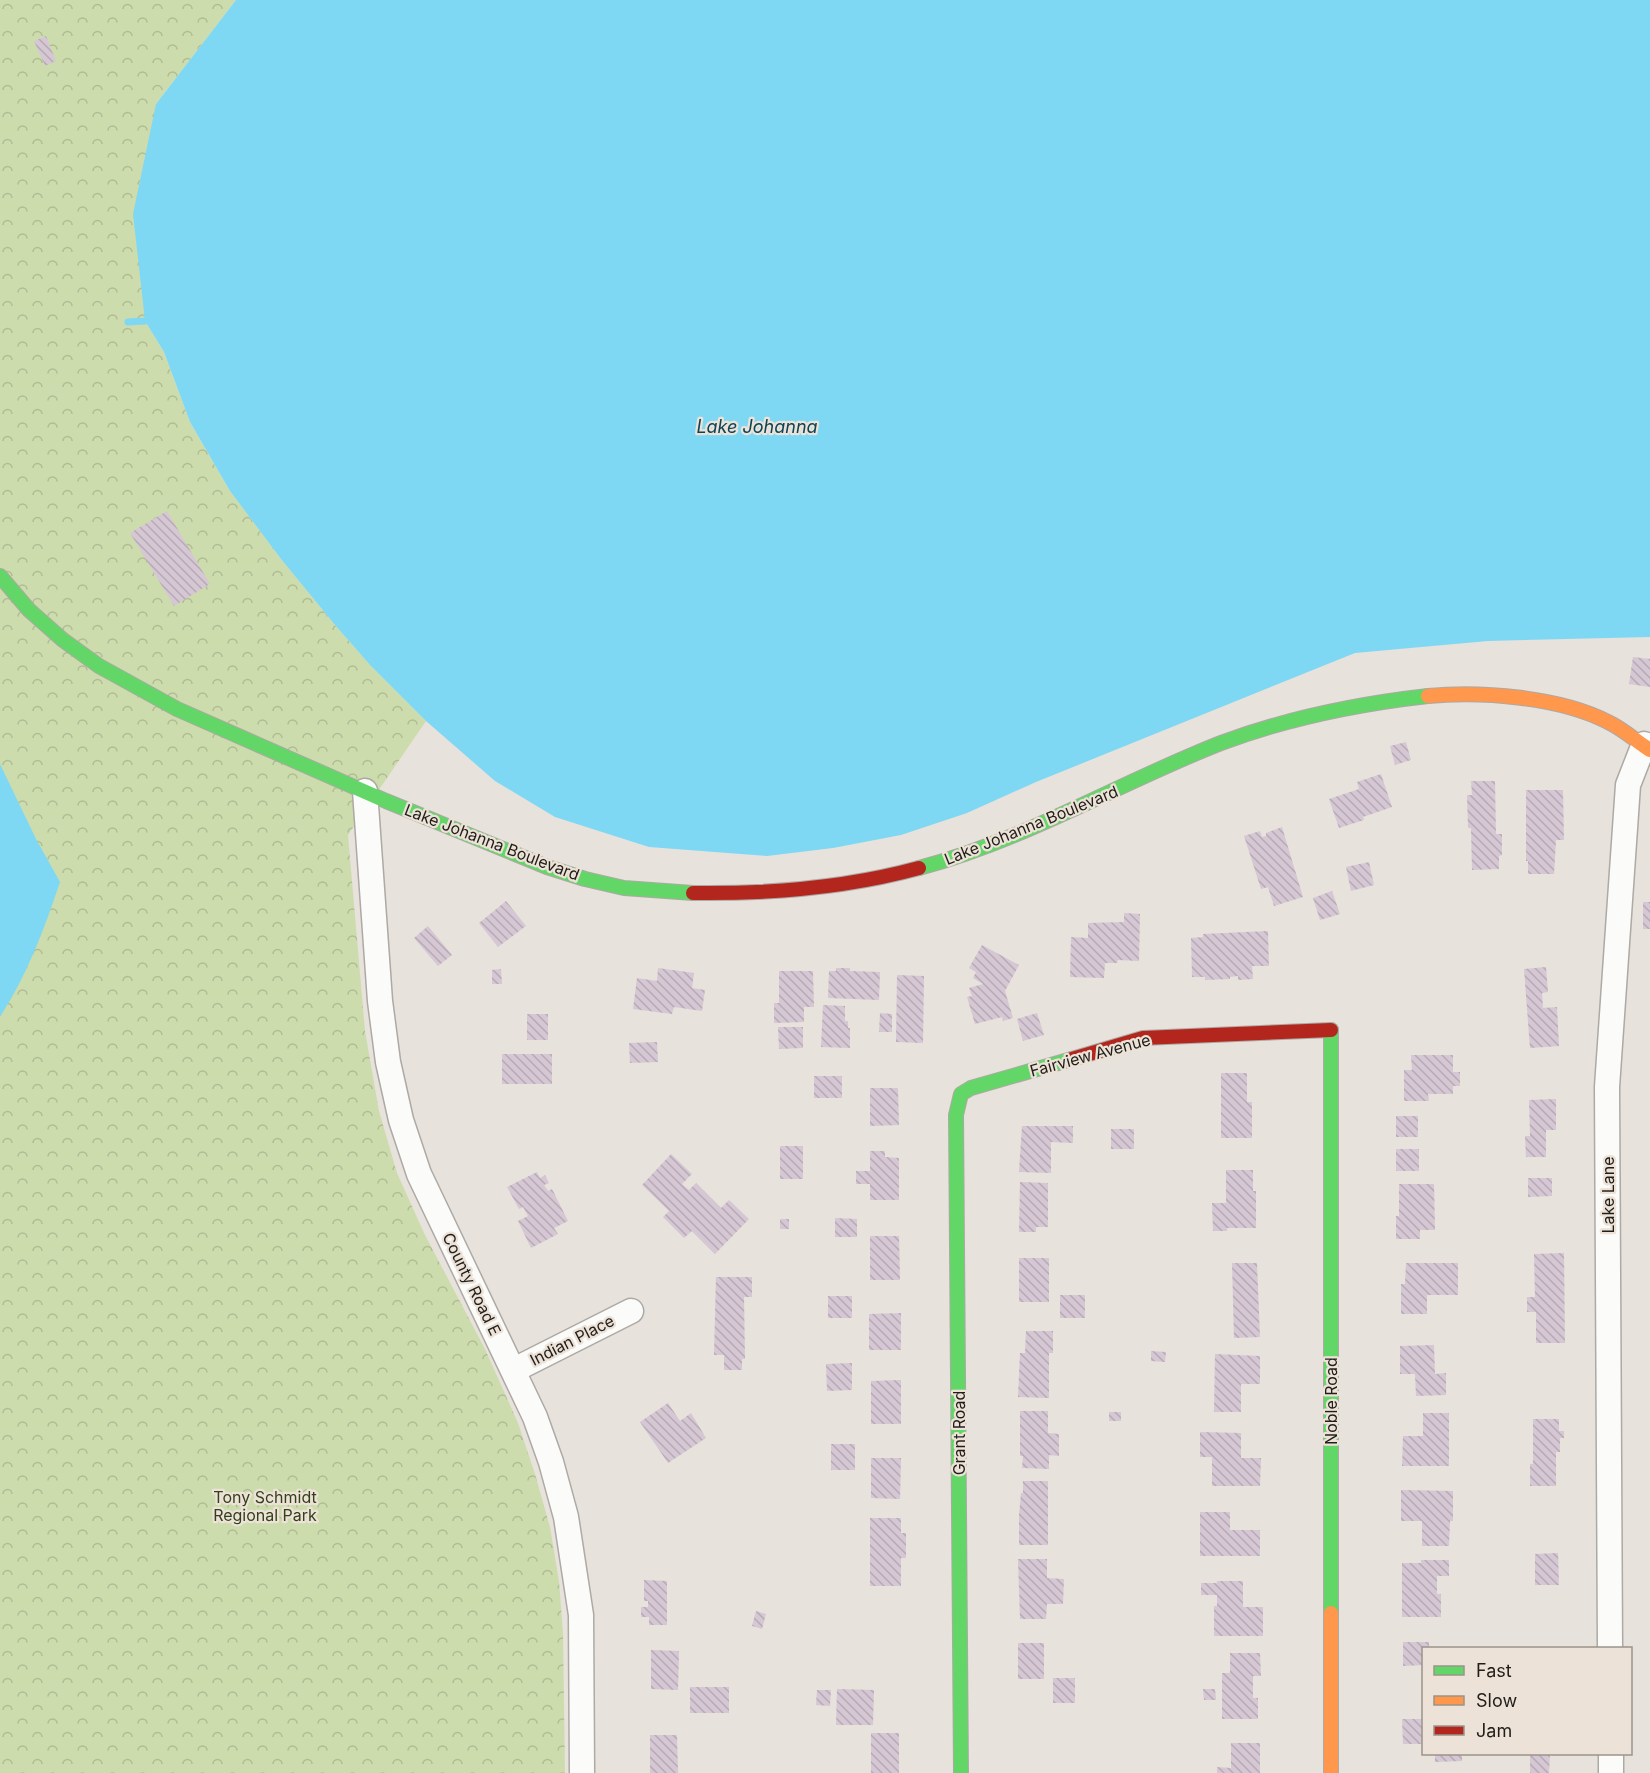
<svg xmlns="http://www.w3.org/2000/svg" width="1650" height="1773" font-family="Inter,sans-serif">
<defs>
<pattern id="park-crowns" width="20" height="18" patternUnits="userSpaceOnUse" patternTransform="scale(1.5)"><rect width="20" height="18" fill="#cddcad"/><path d="M2 6a3 3 0 1 1 6 0M12 15a3 3 0 1 1 6 0" fill="none" stroke="#b0bc94"/></pattern>
<pattern id="building-back-hatch" width="6" height="6" patternUnits="userSpaceOnUse" patternTransform="scale(1.5)"><rect width="6" height="6" fill="#d5c7d4"/><path d="M-1 5l2 2M0 0l6 6M5-1l2 2" fill="none" stroke="#b7aab5"/></pattern>
</defs>
<rect width="100%" height="100%" fill="#e7e2dc"/>
<!-- park -->
<polygon fill="url(#park-crowns)" points="0,0 236,0 156,104 145,321 164,352 190,422 230,491 281,559 335,625 370,665 426,721 348,835 365,1031 379,1111 397,1173 425,1235 485,1349 518,1423 535,1474 550,1527 559,1581 563,1633 565,1773 0,1773"/>
<!-- water -->
<g fill="#7ed8f4">
<polygon points="236,0 1650,0 1650,637 1488,641 1355,653 1036,782 967,813 901,835 833,848 767,856 649,847 555,817 495,781 426,721 370,665 335,625 281,559 230,491 190,422 164,352 145,321 133,214 156,104"/>
<path d="M0,764l36,75 24,43c-16,48 -33,93 -60,135z"/>
</g>
<g fill="none" stroke-linecap="round" stroke-linejoin="round">
<!-- stream -->
<polyline stroke="#7ed8f4" stroke-width="7" points="128,322 145,321"/>
</g>
<!-- building -->
<g fill="url(#building-back-hatch)">
<polygon points="46,36 56,61 45,66 34,41"/>
<polygon points="167,511 210,584 174,606 130,533"/>
<polygon points="1633,657 1650,659 1650,687 1629,684"/>
<polygon points="1406,742 1411,760 1395,765 1390,746"/>
<polygon points="1381,774 1392,807 1363,817 1364,820 1339,828 1329,799 1359,789 1357,782"/>
<polygon points="1471,781 1495,781 1496,834 1502,834 1502,855 1499,856 1499,869 1472,870 1471,828 1468,828 1467,795 1472,795"/>
<polygon points="1526,790 1563,790 1564,840 1556,840 1554,874 1528,874 1528,861 1526,861"/>
<polygon points="1282,827 1303,897 1274,906 1268,887 1261,889 1244,836 1260,831 1262,837 1266,836 1266,833"/>
<polygon points="1369,862 1374,885 1351,891 1346,867"/>
<polygon points="1332,891 1340,914 1320,920 1313,898"/>
<polygon points="506,901 526,926 498,947 479,923"/>
<rect x="1643" y="902" width="7" height="27"/>
<polygon points="1124,913 1140,914 1139,961 1118,960 1117,963 1105,963 1104,978 1070,977 1071,937 1088,938 1088,923 1124,922"/>
<polygon points="428,926 452,955 438,966 414,938"/>
<polygon points="1268,931 1269,966 1252,966 1253,979 1238,980 1238,976 1230,977 1230,979 1205,980 1205,977 1192,977 1191,938 1203,937 1203,934"/>
<polygon points="982,945 1019,965 1005,991 1013,1018 1003,1021 1002,1017 975,1024 967,997 972,996 969,988 983,984 973,978 976,972 969,968"/>
<polygon points="1546,967 1548,992 1542,993 1543,1008 1557,1007 1559,1046 1530,1048 1524,969"/>
<polygon points="658,968 694,973 692,988 705,990 702,1011 674,1007 672,1014 633,1009 637,978 657,981"/>
<polygon points="836,968 850,968 850,971 880,972 879,1000 828,998 829,971 836,971"/>
<polygon points="501,969 502,984 492,984 492,970"/>
<polygon points="779,971 813,971 814,1007 804,1007 804,1022 774,1023 774,1003 779,1003"/>
<polygon points="897,975 924,976 923,1043 896,1042"/>
<polygon points="823,1005 845,1006 845,1021 848,1021 848,1028 850,1028 850,1048 821,1047"/>
<polygon points="880,1013 892,1014 892,1032 879,1032"/>
<polygon points="1037,1013 1044,1035 1023,1041 1017,1019"/>
<rect x="527" y="1014" width="21" height="26"/>
<polygon points="778,1027 803,1027 803,1048 779,1049"/>
<polygon points="657,1042 658,1062 630,1063 629,1043"/>
<rect x="502" y="1054" width="50" height="30"/>
<polygon points="1411,1055 1453,1055 1453,1072 1460,1072 1460,1086 1453,1086 1453,1094 1428,1094 1429,1101 1404,1101 1404,1070 1412,1070"/>
<polygon points="1221,1073 1247,1073 1247,1102 1252,1102 1252,1138 1221,1138"/>
<rect x="814" y="1076" width="28" height="22"/>
<polygon points="870,1088 898,1088 899,1125 870,1126"/>
<polygon points="1556,1099 1556,1130 1546,1130 1546,1157 1526,1157 1525,1136 1530,1136 1529,1100"/>
<rect x="1396" y="1116" width="22" height="21"/>
<polygon points="1022,1126 1073,1126 1073,1143 1051,1142 1051,1173 1019,1172"/>
<rect x="1111" y="1129" width="23" height="20"/>
<rect x="780" y="1146" width="23" height="33"/>
<rect x="1396" y="1149" width="23" height="22"/>
<polygon points="870,1151 885,1151 885,1157 899,1158 899,1200 870,1200 870,1184 856,1184 856,1171 870,1171"/>
<polygon points="671,1154 692,1174 682,1184 689,1190 696,1183 721,1208 729,1200 749,1219 715,1254 692,1231 684,1238 663,1217 669,1211 642,1185"/>
<polygon points="1226,1170 1253,1170 1253,1191 1256,1191 1256,1228 1227,1228 1227,1231 1213,1231 1212,1203 1226,1203"/>
<polygon points="537,1172 540,1178 545,1175 549,1183 544,1185 548,1191 552,1189 568,1221 554,1228 558,1234 531,1248 518,1221 528,1216 523,1207 519,1209 507,1187"/>
<polygon points="1528,1178 1552,1178 1552,1196 1528,1197"/>
<polygon points="1020,1182 1048,1183 1048,1227 1036,1227 1036,1232 1019,1232"/>
<polygon points="1399,1184 1434,1184 1435,1230 1420,1230 1420,1239 1396,1239 1396,1216 1399,1216"/>
<polygon points="835,1218 857,1219 857,1237 835,1237"/>
<rect x="780" y="1219" width="9" height="10"/>
<polygon points="870,1236 899,1236 900,1280 870,1280"/>
<polygon points="1564,1253 1565,1343 1536,1343 1536,1312 1527,1312 1527,1297 1535,1297 1534,1254"/>
<rect x="1019" y="1258" width="30" height="44"/>
<polygon points="1232,1263 1257,1263 1260,1337 1234,1338"/>
<polygon points="1406,1263 1458,1263 1458,1295 1427,1295 1427,1314 1401,1314 1401,1284 1405,1284"/>
<polygon points="716,1277 752,1277 752,1297 744,1297 745,1359 742,1359 742,1370 724,1370 724,1355 714,1355"/>
<rect x="1060" y="1295" width="25" height="23"/>
<rect x="828" y="1296" width="24" height="22"/>
<polygon points="901,1313 901,1350 869,1350 869,1314"/>
<polygon points="1026,1331 1053,1331 1053,1353 1049,1353 1049,1398 1018,1397 1020,1353 1025,1353"/>
<polygon points="1434,1345 1435,1374 1446,1373 1446,1395 1416,1396 1415,1374 1400,1374 1400,1346"/>
<polygon points="1151,1351 1166,1352 1165,1362 1151,1361"/>
<polygon points="1215,1354 1260,1356 1260,1384 1241,1384 1241,1412 1214,1412"/>
<polygon points="852,1363 852,1390 827,1391 826,1364"/>
<polygon points="901,1380 901,1424 871,1424 871,1381"/>
<polygon points="668,1403 680,1421 691,1413 706,1438 668,1463 640,1422"/>
<polygon points="1020,1411 1048,1411 1048,1433 1059,1434 1059,1456 1049,1455 1049,1469 1022,1468 1023,1456 1020,1456"/>
<rect x="1109" y="1412" width="12" height="9"/>
<polygon points="1423,1413 1449,1413 1449,1466 1402,1466 1403,1436 1423,1436"/>
<polygon points="1533,1419 1559,1419 1559,1431 1564,1431 1564,1438 1560,1438 1560,1452 1556,1452 1556,1486 1530,1486 1530,1464 1533,1464"/>
<polygon points="1200,1432 1241,1433 1241,1458 1261,1458 1260,1486 1212,1486 1212,1457 1200,1457"/>
<rect x="831" y="1444" width="24" height="26"/>
<polygon points="871,1458 901,1458 900,1499 871,1498"/>
<polygon points="1023,1481 1048,1481 1048,1545 1019,1545 1019,1515 1021,1493 1023,1493"/>
<polygon points="1401,1490 1453,1491 1453,1521 1450,1521 1449,1546 1422,1546 1422,1521 1401,1521"/>
<polygon points="1200,1512 1230,1512 1230,1530 1260,1530 1260,1556 1200,1556"/>
<polygon points="870,1518 901,1518 901,1533 906,1533 906,1558 901,1558 901,1586 870,1586"/>
<polygon points="1558,1553 1559,1585 1535,1585 1535,1554"/>
<polygon points="1018,1559 1047,1559 1047,1578 1064,1579 1063,1604 1047,1604 1046,1619 1020,1619"/>
<polygon points="1421,1560 1449,1560 1449,1576 1437,1576 1437,1594 1441,1594 1441,1617 1402,1617 1402,1563 1421,1563"/>
<polygon points="644,1580 667,1581 667,1625 649,1625 649,1617 641,1617 641,1607 648,1607 648,1601 644,1601"/>
<polygon points="1217,1581 1243,1581 1243,1607 1263,1607 1263,1636 1214,1636 1214,1606 1217,1606 1217,1595 1201,1595 1201,1583 1217,1583"/>
<polygon points="756,1611 766,1614 762,1629 752,1626"/>
<polygon points="1403,1642 1429,1642 1429,1648 1424,1648 1424,1665 1403,1666"/>
<rect x="1018" y="1643" width="26" height="36"/>
<polygon points="651,1650 679,1651 678,1690 651,1689"/>
<polygon points="1230,1653 1260,1653 1261,1676 1253,1676 1253,1698 1258,1698 1258,1719 1222,1719 1222,1673 1230,1673"/>
<rect x="1053" y="1678" width="22" height="25"/>
<rect x="690" y="1687" width="39" height="26"/>
<polygon points="837,1689 874,1690 873,1725 836,1725"/>
<polygon points="1203,1689 1215,1689 1216,1700 1204,1700"/>
<polygon points="817,1690 831,1690 830,1706 816,1705"/>
<polygon points="1402,1719 1424,1719 1424,1744 1403,1744"/>
<rect x="871" y="1733" width="28" height="40"/>
<polygon points="650,1735 677,1735 678,1773 650,1773"/>
<polygon points="1231,1743 1260,1743 1260,1773 1217,1773 1217,1767 1231,1768"/>
<polygon points="1435,1754 1462,1754 1462,1761 1435,1762"/>
<polygon points="1530,1754 1550,1754 1549,1773 1530,1773"/>
</g>
<g fill="none" stroke-linecap="round" stroke-linejoin="round">
<!-- street casing -->
<g stroke="#ada9a4" stroke-width="27">
<g id="street">
<polyline points="365,791 380,1001 388,1062 401,1120 419,1174 535,1417 551,1462 566,1517 581,1615 582,1773"/>
<polyline points="514,1370 631,1311"/>
<polyline points="1610,1648 1607,1087 1628,785 1644,744"/>
<polyline points="1611,1754 1611,1773"/>
</g>
</g>
<!-- fast casing -->
<g stroke="#ada9a4" stroke-width="16">
<g id="fast">
<polyline points="0,576 29,610 63,640 99,666 177,709 386,801 547,867 585,879 624,888 693,893"/>
<path d="M919,868c106,-28 200,-85 302,-125 67,-25 136,-39 207,-47"/>
<polyline points="1331,1030 1331,1613"/>
<polyline points="961,1773 956,1115 961,1094 971,1088 1072,1059"/>
</g>
</g>
<!-- slow casing -->
<g stroke="#ada9a4" stroke-width="16">
<g id="slow">
<path d="M1428,696c54,-5 132,1 180,26 15,7 28,19 42,28"/>
<polyline points="1331,1613 1331,1773"/>
</g>
</g>
<!-- jam casing -->
<g stroke="#ada9a4" stroke-width="16">
<g id="jam">
<path d="M693,893c76,1 153,-5 226,-25"/>
<polyline points="1072,1059 1143,1038 1331,1030"/>
</g>
</g>
<!-- street -->
<use href="#street" stroke="#fbfbfa" stroke-width="24"/>
<!-- fast -->
<use href="#fast" stroke="#63d668" stroke-width="14"/>
<!-- slow -->
<use href="#slow" stroke="#ff974d" stroke-width="14"/>
<!-- jam -->
<use href="#jam" stroke="#b3261e" stroke-width="14"/>
</g>
<g text-anchor="middle" stroke-width="4.5" stroke-linejoin="round" paint-order="stroke">
<!-- street labels -->
<g font-size="16" fill="#211e1a" stroke="#ece2d7">
<text transform="translate(1031 825) rotate(-22)" y="6">Lake Johanna Boulevard</text>
<text transform="translate(492 842) rotate(21)" y="6">Lake Johanna Boulevard</text>
<text transform="translate(1090 1055) rotate(-15)" y="6">Fairview Avenue</text>
<text transform="translate(1608 1195) rotate(-90)" y="6">Lake Lane</text>
<text transform="translate(472 1284) rotate(64)" y="6">County Road E</text>
<text transform="translate(572 1340) rotate(-27)" y="6">Indian Place</text>
<text transform="translate(1331 1401) rotate(-90)" y="6">Noble Road</text>
<text transform="translate(959 1433) rotate(-90)" y="6">Grant Road</text>
</g>
<!-- park labels -->
<g font-size="16" fill="#33411a" stroke="#ece2d7">
<text x="265" y="1503">Tony Schmidt<tspan x="265" dy="18">Regional Park</tspan></text>
</g>
<!-- water labels -->
<g font-size="18" font-style="italic" fill="#0c4557" stroke="#ece2d7">
<text x="757" y="433">Lake Johanna</text>
</g>
</g>
<!-- legend -->
<rect x="1422" y="1647" width="210" height="108" fill="#ece2d7" stroke="#9b948b" stroke-width="1.5"/>
<rect x="1434" y="1666" width="30" height="9" fill="#63d668" stroke="#9b948b" stroke-width="1.5"/>
<text x="1476" y="1677" font-size="18" fill="#211e1a">Fast</text>
<rect x="1434" y="1696" width="30" height="9" fill="#ff974d" stroke="#9b948b" stroke-width="1.5"/>
<text x="1476" y="1707" font-size="18" fill="#211e1a">Slow</text>
<rect x="1434" y="1726" width="30" height="9" fill="#b3261e" stroke="#9b948b" stroke-width="1.5"/>
<text x="1476" y="1737" font-size="18" fill="#211e1a">Jam</text>
</svg>
